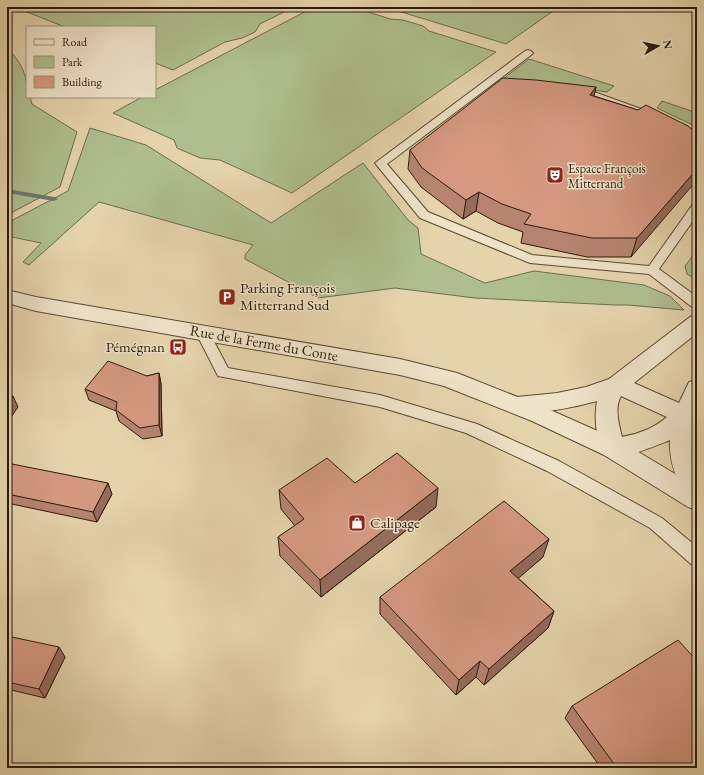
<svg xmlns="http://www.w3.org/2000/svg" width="704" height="775" font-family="'EB Garamond',serif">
<rect width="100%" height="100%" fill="#e5d3ab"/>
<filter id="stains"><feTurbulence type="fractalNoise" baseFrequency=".005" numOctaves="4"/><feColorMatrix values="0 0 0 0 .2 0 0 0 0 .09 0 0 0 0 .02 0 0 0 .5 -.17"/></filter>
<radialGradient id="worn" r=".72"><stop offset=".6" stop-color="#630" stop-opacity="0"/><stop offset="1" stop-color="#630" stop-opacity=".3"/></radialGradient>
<!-- green -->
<g fill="#aebe8e" stroke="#6c6c4e">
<polygon points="14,7 294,7 260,24 255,32 242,38 225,42 173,70 155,63 155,27 65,27"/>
<polygon points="314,7 353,7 390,19 403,20 423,26 429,31 496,52 292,193 220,160 200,158 177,148 174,140 113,113 142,97 155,97 155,90"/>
<polygon points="385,7 559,7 506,44"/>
<path d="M7,47c15,18 20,25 20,50h3l2,7 45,28 -17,55 -53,28z"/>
<polygon points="529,59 614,86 607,92 530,80 503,79"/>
<polygon points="662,101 697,113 697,127 657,108"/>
<polygon points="90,128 146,145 271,223 363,163 408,220 418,228 421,254 485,283 534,271 644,285 670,296 684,310 628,305 615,305 475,298 395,288 318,298 245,259 245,255 253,245 99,202 29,265 23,262 41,243 7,236 7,223 68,191"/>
<polygon points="697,250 697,280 687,274 685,266"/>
</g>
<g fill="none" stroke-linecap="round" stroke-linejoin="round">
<!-- stream -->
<polygon fill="#6e7772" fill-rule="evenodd" points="7,189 54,197 58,199 54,201 7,193"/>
<!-- service casing -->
<g stroke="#594934" stroke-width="2">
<g id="service">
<polygon points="528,50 531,51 533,53 531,55 387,164 428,212 532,255 649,266 693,204 697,203 697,215 659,269 697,297 697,308 692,307 649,274 530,263 420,218 375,163 525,51"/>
<polygon points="575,89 594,92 658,115 659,117 658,119 650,119 588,97 571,94 570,92"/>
<polygon points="203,328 208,330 228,368 380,395 477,424 559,461 662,518 697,547 697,566 691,564 650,528 547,471 466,433 380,407 218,376 196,333 198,330"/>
<polygon points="684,409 697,415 697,428 679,419 676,415 679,411"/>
</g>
</g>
<!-- minor casing -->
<g stroke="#594934" stroke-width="2">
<path id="minor" d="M697,315v18l-63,50 45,20 10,-21 8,-2v31l-2,4c-2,30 2,58 2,87l-9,-3c-12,-19 -19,-37 -18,-59 -18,7 -48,21 -66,15 -8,-16 -10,-38 -7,-54 -21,6 -68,16 -88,10l-3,-6 3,-6 8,-2 40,-4 29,-6 23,-8 81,-62zM621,396l46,21c-15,12 -26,16 -45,20 -3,-13 -8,-29 -1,-41z"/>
</g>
<!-- tertiary casing -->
<g stroke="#594934" stroke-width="2">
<polygon id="tertiary" points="7,290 36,297 400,359 457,373 548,409 620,441 697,487 697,510 688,507 604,455 532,421 444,386 400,375 36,311 7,303"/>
</g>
<!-- service -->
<use href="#service" fill="#eee2c8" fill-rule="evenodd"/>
<!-- minor -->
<use href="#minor" fill="#eee2c8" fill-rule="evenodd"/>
<!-- tertiary -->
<use href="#tertiary" fill="#eee2c8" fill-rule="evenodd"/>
</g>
<!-- wall -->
<g fill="#b78470" stroke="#2a1b0d">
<polygon points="596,87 594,96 688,126 631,257 587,257 521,243 523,232 498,223 476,211 463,219 421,187 408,169 410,150"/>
<polygon points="159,373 161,384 162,436 143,439 119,421 116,411 89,400 85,389 147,376"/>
<polygon points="7,463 112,494 97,522 7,503"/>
<polygon points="355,483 436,507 321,597 280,556 278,537 295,526 281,509 279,490"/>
<polygon points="543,557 518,578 554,611 548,628 484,685 476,677 456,695 380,614 380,597"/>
<polygon points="7,636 65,657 45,698 7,689"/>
<polygon points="572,706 697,768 601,768 565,718"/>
</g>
<!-- shaded-wall -->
<g fill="#956b5b" stroke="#2a1b0d">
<polygon points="596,87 592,105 590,95"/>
<polygon points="697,169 697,180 631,257 637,238"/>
<polygon points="479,192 476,211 463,219 466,200"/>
<polygon points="159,373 161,384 162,436 159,425"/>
<polygon points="13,396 18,407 7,423 7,404"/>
<polygon points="108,483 112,494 97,522 93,512"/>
<polygon points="438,488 436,507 321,597 320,580"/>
<polygon points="549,539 543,557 506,589 510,571"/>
<polygon points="554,611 548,628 484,685 489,669"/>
<polygon points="59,647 65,657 45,698 39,689"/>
<polygon points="480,661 476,677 456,695 459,680"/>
</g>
<!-- building -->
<g fill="#d59982" stroke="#2a1b0d">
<polygon points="503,78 536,80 596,87 590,95 638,110 646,105 688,126 697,133 697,169 637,238 592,238 524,224 531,214 502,204 479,192 466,200 422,168 410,150"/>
<polygon points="108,361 147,376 159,373 159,425 140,428 116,410 117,402 85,389"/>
<polygon points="7,395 13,396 7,404"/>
<polygon points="397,453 438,488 320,580 278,537 304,519 279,490 327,458 355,483"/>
<polygon points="7,463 108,483 93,512 7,494"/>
<polygon points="504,501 549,539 510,571 554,611 489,669 480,661 459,680 380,597"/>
<polygon points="7,636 59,647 39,689 7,682"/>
<polygon points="678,640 697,661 697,768 617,768 572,706"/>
</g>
<!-- icons -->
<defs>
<g id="theatre-square" transform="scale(0.9)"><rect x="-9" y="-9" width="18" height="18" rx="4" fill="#8f2418" stroke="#eee2c8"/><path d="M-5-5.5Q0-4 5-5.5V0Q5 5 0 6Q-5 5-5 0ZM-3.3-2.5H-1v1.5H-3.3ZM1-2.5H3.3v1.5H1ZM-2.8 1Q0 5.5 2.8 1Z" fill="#fff"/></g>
<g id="parking-square" transform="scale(0.9)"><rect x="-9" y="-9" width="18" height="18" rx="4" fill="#8f2418" stroke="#eee2c8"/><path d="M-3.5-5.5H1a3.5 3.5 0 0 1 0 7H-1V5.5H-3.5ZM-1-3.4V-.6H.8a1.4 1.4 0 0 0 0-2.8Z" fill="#fff"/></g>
<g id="bus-square" transform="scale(0.9)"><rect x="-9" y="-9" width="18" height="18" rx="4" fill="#8f2418" stroke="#eee2c8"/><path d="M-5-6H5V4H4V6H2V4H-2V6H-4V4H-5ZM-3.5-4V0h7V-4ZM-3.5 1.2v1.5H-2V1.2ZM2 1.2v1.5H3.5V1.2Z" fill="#fff"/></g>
<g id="shop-square" transform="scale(0.9)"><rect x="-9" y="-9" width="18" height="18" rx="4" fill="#8f2418" stroke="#eee2c8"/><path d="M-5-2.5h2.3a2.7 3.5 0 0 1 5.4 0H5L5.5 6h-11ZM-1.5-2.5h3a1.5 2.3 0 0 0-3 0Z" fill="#fff"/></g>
</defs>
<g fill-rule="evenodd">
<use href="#theatre-square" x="555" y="175"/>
<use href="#parking-square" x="227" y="297"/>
<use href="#bus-square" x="178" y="347"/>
<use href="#shop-square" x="357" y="523"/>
</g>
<g text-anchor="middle" stroke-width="3" stroke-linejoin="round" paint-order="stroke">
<!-- far-poi labels -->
<g font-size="13" fill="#2a1b0d" stroke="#eee2c8" text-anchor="start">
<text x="568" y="173">Espace François<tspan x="568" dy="15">Mitterrand</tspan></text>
</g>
<!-- poi labels -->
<g font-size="15" fill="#2a1b0d" stroke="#eee2c8" text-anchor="start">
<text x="240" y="293">Parking François<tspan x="240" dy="17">Mitterrand Sud</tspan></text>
<text x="165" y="352" text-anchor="end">Pémégnan</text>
<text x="370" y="528">Calipage</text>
</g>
<!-- street labels -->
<g font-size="15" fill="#2a1b0d" stroke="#eee2c8">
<text transform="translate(264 343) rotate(10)" y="5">Rue de la Ferme du Conte</text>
</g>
</g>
<!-- margin -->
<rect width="704" height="775" fill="none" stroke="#e5d3ab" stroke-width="24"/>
<rect x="8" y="8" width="688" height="759" fill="none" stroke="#2a1b0d" stroke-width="2"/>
<rect x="12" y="12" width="680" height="751" fill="none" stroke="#2a1b0d"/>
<!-- legend -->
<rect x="26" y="26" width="130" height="72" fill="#eee2c8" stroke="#a0927d"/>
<rect x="34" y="39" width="20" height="6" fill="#eee2c8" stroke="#a0927d"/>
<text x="62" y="46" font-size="12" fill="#2a1b0d">Road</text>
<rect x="34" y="56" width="20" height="12" fill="#aebe8e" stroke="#a0927d"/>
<text x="62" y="66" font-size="12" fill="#2a1b0d">Park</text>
<rect x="34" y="76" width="20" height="12" fill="#d59982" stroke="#a0927d"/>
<text x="62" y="86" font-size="12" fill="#2a1b0d">Building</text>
<!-- north arrow -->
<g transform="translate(658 46) rotate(81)" stroke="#eee2c8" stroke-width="3" paint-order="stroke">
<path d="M0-3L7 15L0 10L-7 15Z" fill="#2a1b0d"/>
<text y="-6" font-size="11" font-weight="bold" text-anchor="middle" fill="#2a1b0d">N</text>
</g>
<rect width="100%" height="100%" filter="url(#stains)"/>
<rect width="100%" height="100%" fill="url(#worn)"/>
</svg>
